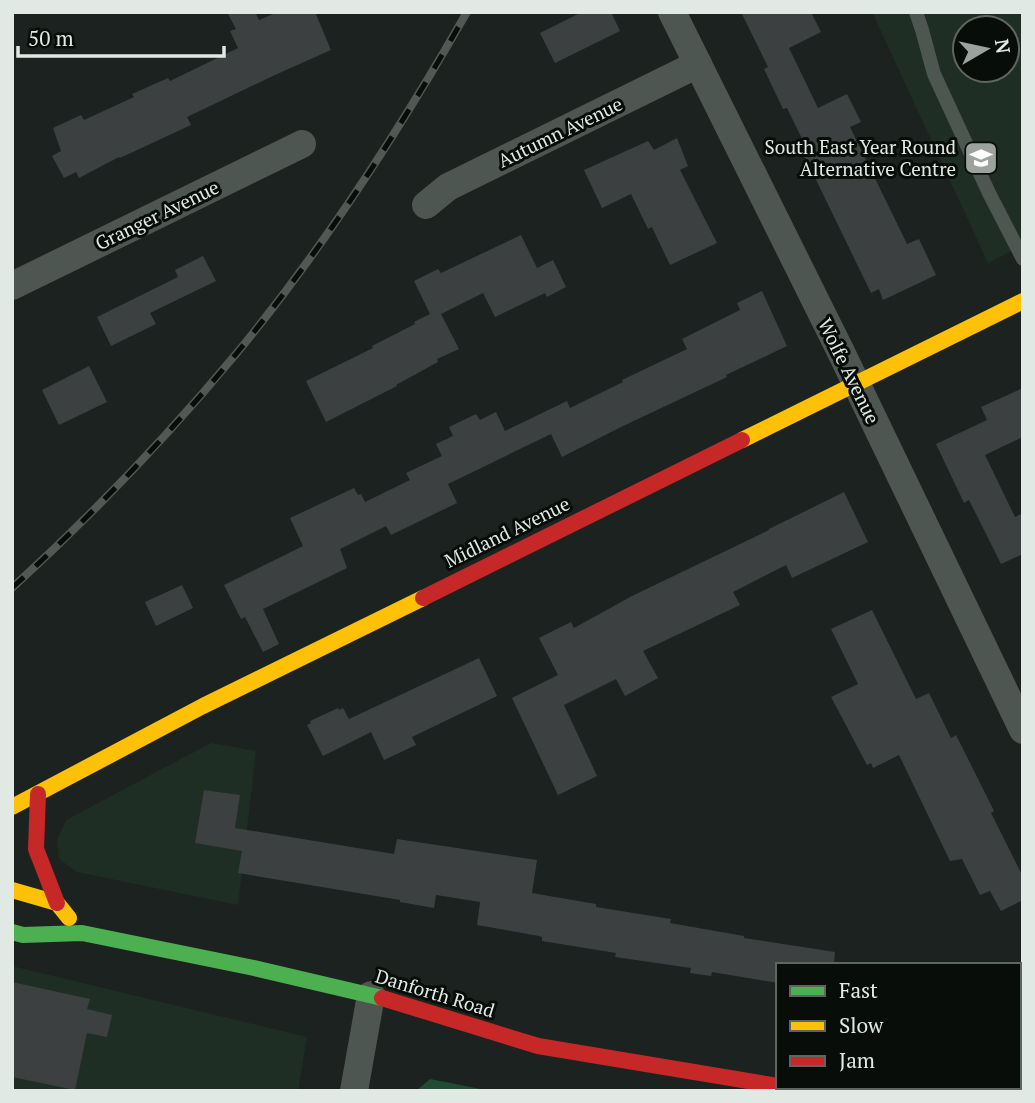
<svg xmlns="http://www.w3.org/2000/svg" width="1035" height="1103" font-family="'PT Serif',serif">
<rect width="100%" height="100%" fill="#1c221f"/>
<!-- built -->
<g fill="#1e2e24" fill-rule="evenodd">
<path d="M872,12h151v233l-35,18zM965,28h42v42h-42z"/>
<polygon points="211,743 256,751 238,905 77,872 59,859 57,840 66,820"/>
<polygon points="12,966 307,1037 298,1091 12,1091"/>
</g>
<!-- green -->
<polygon fill="#204b34" points="430,1079 491,1091 416,1091"/>
<!-- building -->
<g fill="#3c4040">
<polygon points="227,12 255,12 259,20 278,12 315,12 331,50 275,75 187,117 191,125 120,158 119,157 79,178 76,172 64,178 52,156 61,151 53,128 81,115 84,120 134,97 132,94 168,78 170,81 238,48 230,31 236,29"/>
<polygon points="582,12 611,12 620,31 555,63 540,33"/>
<polygon points="741,12 811,12 821,32 789,48 818,108 847,94 861,122 850,127 907,244 919,239 936,275 883,300 879,289 871,293 804,155 809,153 787,108 783,109 764,69 768,67"/>
<polygon points="677,138 688,166 680,170 717,243 670,265 652,227 648,229 631,194 602,208 584,170 648,141 654,150"/>
<polygon points="521,235 537,268 553,260 566,287 547,297 545,293 495,317 483,293 441,314 459,349 437,359 438,362 396,385 397,386 326,422 306,381 373,348 372,346 415,324 414,322 430,314 414,281 438,269 441,273"/>
<polygon points="203,256 216,281 150,313 156,324 111,346 97,317 178,277 175,270"/>
<polygon points="762,291 787,346 726,375 727,377 621,427 562,457 551,434 448,484 457,503 391,535 386,526 340,549 347,568 263,609 279,644 263,652 245,617 241,619 224,585 303,546 290,518 354,488 358,495 361,494 365,502 410,480 406,473 442,456 436,444 453,436 449,427 476,414 480,420 496,412 505,431 567,401 570,408 623,382 622,380 687,349 682,339 740,310 737,303"/>
<polygon points="89,366 107,402 59,425 42,390"/>
<polygon points="1023,388 1023,437 985,455 1015,517 1023,513 1023,554 1001,564 969,500 964,503 936,444 987,420 981,407"/>
<polygon points="844,492 868,542 792,578 786,565 733,592 740,605 643,651 658,678 625,696 616,679 564,705 597,776 558,795 512,698 558,675 539,638 571,622 574,628 632,596 769,530 769,529"/>
<polygon points="182,585 193,608 156,626 145,602"/>
<polygon points="872,610 916,699 929,693 951,738 956,735 994,811 991,813 1023,877 1023,900 1001,911 990,891 980,895 962,859 950,861 899,755 873,768 871,763 867,765 831,697 858,684 831,629"/>
<polygon points="479,658 497,696 412,737 416,745 384,760 371,732 323,756 307,725 311,723 310,721 338,708 339,710 343,708 349,719"/>
<polygon points="204,790 240,795 235,828 394,854 397,839 537,860 532,893 596,904 596,907 671,919 670,923 744,936 744,938 835,952 834,965 778,965 778,983 712,972 711,976 690,973 691,968 615,957 616,953 542,941 542,937 539,936 477,925 480,902 436,895 434,908 400,902 400,900 238,873 242,851 195,843"/>
<polygon points="12,982 90,999 87,1009 112,1015 107,1037 87,1033 75,1090 12,1077"/>
</g>
<g fill="none" stroke-linecap="round" stroke-linejoin="round">
<!-- lane -->
<polyline stroke="#4d5650" stroke-width="14" points="916,12 922,30 934,74 989,193 1023,259"/>
<!-- street -->
<g stroke="#4d5650" stroke-width="28">
<polyline points="672,12 841,352 1023,730"/>
<polyline points="426,205 448,187 698,64"/>
<polyline points="12,286 302,144"/>
<polyline points="354,1091 371,995"/>
</g>
<!-- fast -->
<polyline stroke="#4caf50" stroke-width="16" points="12,932 23,935 82,933 254,968 382,998"/>
<!-- slow -->
<g stroke="#ffc107" stroke-width="16">
<polyline points="742,440 1023,301"/>
<polyline points="12,807 203,706 423,598"/>
<polyline points="12,890 57,903 69,918"/>
</g>
<!-- jam -->
<g stroke="#c62828" stroke-width="16">
<polyline points="423,598 742,440"/>
<polyline points="38,794 36,849 57,903"/>
<polyline points="382,998 538,1046 778,1086"/>
</g>
<!-- rail casing -->
<g stroke="#525955" stroke-width="8">
<path id="rail" d="M12,588c80,-73 155,-151 224,-234 87,-105 163,-223 231,-342"/>
</g>
<!-- rail -->
<use href="#rail" stroke="#080d0a" stroke-width="5" stroke-dasharray="16" stroke-linecap="butt"/>
</g>
<!-- icons -->
<defs>
<g id="school-square" transform="scale(1.75)"><rect x="-9" y="-9" width="18" height="18" rx="4" fill="#9ca39f" stroke="#080d0a"/><path d="M0-5L7-2L0 1L-7-2ZM-4 1L0 2.5L4 1V4Q0 6-4 4Z" fill="#fff"/></g>
</defs>
<g fill-rule="evenodd">
<use href="#school-square" x="981" y="158"/>
</g>
<g text-anchor="middle" stroke-width="6" stroke-linejoin="round" paint-order="stroke">
<!-- street labels -->
<g font-size="19" fill="#e1e9e4" stroke="#080d0a">
<text transform="translate(560 132) rotate(-26)" y="7">Autumn Avenue</text>
<text transform="translate(157 215) rotate(-26)" y="7">Granger Avenue</text>
<text transform="translate(849 371) rotate(64)" y="7">Wolfe Avenue</text>
<text transform="translate(507 532) rotate(-26)" y="7">Midland Avenue</text>
<text transform="translate(435 993) rotate(17)" y="7">Danforth Road</text>
</g>
<!-- poi labels -->
<g font-size="19" fill="#e1e9e4" stroke="#080d0a" text-anchor="end">
<text x="956" y="154">South East Year Round<tspan x="956" dy="22">Alternative Centre</tspan></text>
</g>
</g>
<!-- border -->
<rect width="1035" height="1103" fill="none" stroke="#e1e9e4" stroke-width="28"/>
<!-- legend -->
<rect x="776" y="963" width="245" height="126" fill="#080d0a" stroke="#5f6561" stroke-width="2"/>
<rect x="790" y="986" width="35" height="10" fill="#4caf50" stroke="#5f6561" stroke-width="2"/>
<text x="839" y="998" font-size="21" fill="#e1e9e4">Fast</text>
<rect x="790" y="1021" width="35" height="10" fill="#ffc107" stroke="#5f6561" stroke-width="2"/>
<text x="839" y="1033" font-size="21" fill="#e1e9e4">Slow</text>
<rect x="790" y="1056" width="35" height="10" fill="#c62828" stroke="#5f6561" stroke-width="2"/>
<text x="839" y="1068" font-size="21" fill="#e1e9e4">Jam</text>
<!-- north arrow -->
<g transform="translate(986 49) rotate(81)"><circle r="33" fill="#080d0a" stroke="#5f6561" stroke-width="2"/>
<path d="M0-5L12 26L0 18L-12 26Z" fill="#9ca39f"/>
<text y="-10" font-size="19" font-weight="bold" text-anchor="middle" fill="#e1e9e4">N</text>
</g>
<!-- scale -->
<path d="M18 46v10h206v-10" fill="none" stroke="#e1e9e4" stroke-width="3.5"/>
<text x="28" y="46" font-size="21" fill="#e1e9e4" stroke="#080d0a" stroke-width="5" paint-order="stroke">50 m</text>
</svg>
